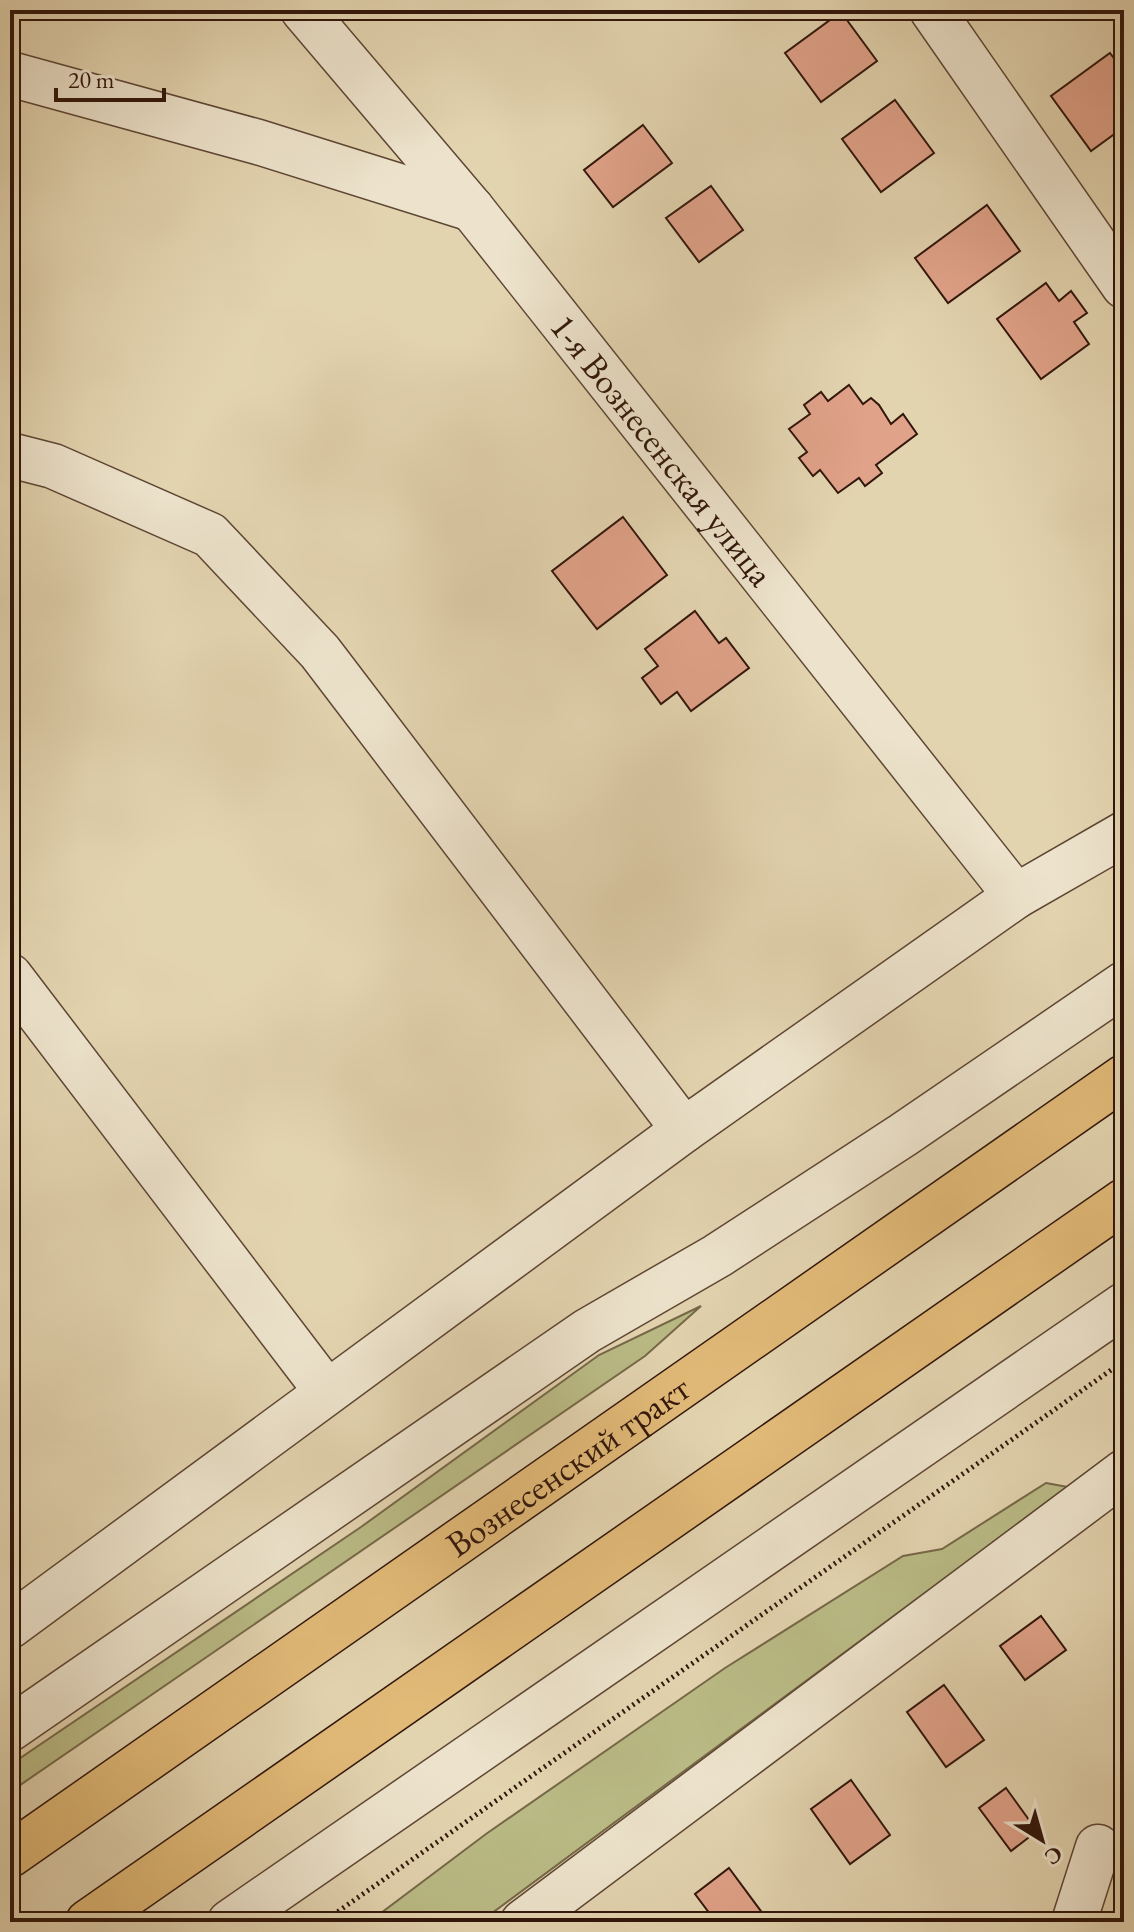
<svg xmlns="http://www.w3.org/2000/svg" width="1134" height="1932" font-family="'EB Garamond',serif">
<rect width="100%" height="100%" fill="#e3d4b0"/>
<filter id="stains"><feTurbulence type="fractalNoise" baseFrequency=".0025" numOctaves="4"/><feColorMatrix values="0 0 0 0 .2 0 0 0 0 .09 0 0 0 0 .02 0 0 0 .5 -.17"/></filter>
<radialGradient id="worn" r=".72"><stop offset=".6" stop-color="#630" stop-opacity="0"/><stop offset="1" stop-color="#630" stop-opacity=".3"/></radialGradient>
<!-- green -->
<g fill="#babb86" stroke="#766848" stroke-width="2">
<polygon points="701,1306 645,1356 10,1792 10,1765 361,1527 599,1355"/>
<polygon points="1046,1483 1068,1487 480,1922 369,1922 486,1834 725,1668 903,1556 942,1549"/>
</g>
<!-- building -->
<g fill="#e0a289" stroke="#31160b" stroke-width="2">
<polygon points="841,12 877,61 821,102 785,53"/>
<polygon points="1110,53 1124,72 1124,127 1091,151 1051,96"/>
<polygon points="895,100 934,153 881,192 842,139"/>
<polygon points="643,125 672,163 613,207 584,170"/>
<polygon points="711,186 743,230 699,262 666,218"/>
<polygon points="987,205 1020,251 948,303 915,258"/>
<polygon points="1046,283 1059,301 1071,291 1087,313 1074,322 1089,344 1041,379 997,319"/>
<polygon points="849,385 863,404 871,398 879,405 891,424 903,414 917,434 876,465 882,473 865,486 859,478 838,493 820,470 813,476 799,458 807,452 789,429 810,414 804,405 821,392 828,401"/>
<polygon points="623,517 667,575 597,629 552,571"/>
<polygon points="695,611 719,643 726,638 749,668 691,711 677,692 661,704 642,678 658,666 645,649"/>
<polygon points="1041,1616 1066,1650 1025,1680 1000,1646"/>
<polygon points="944,1685 984,1740 946,1767 907,1712"/>
<polygon points="851,1780 890,1835 850,1864 811,1809"/>
<polygon points="1006,1788 1037,1831 1011,1851 979,1808"/>
<polygon points="729,1868 769,1922 716,1922 695,1894"/>
</g>
<g fill="none" stroke-linecap="round" stroke-linejoin="round">
<!-- minor casing -->
<g stroke="#5e4634" stroke-width="47">
<g id="minor">
<path id="s1" d="M303,10l169,199 544,687"/>
<polyline points="932,10 1124,286"/>
<polyline points="10,74 258,142 472,209"/>
<polyline points="10,455 53,466 210,535 320,652 684,1130"/>
<polyline points="10,976 327,1392"/>
<polyline points="10,1626 684,1130 1016,896 1124,834"/>
<polyline points="10,1729 587,1331 717,1256 903,1135 1124,984"/>
<polyline points="230,1922 1124,1305"/>
<polyline points="523,1922 1124,1472"/>
<polyline points="1074,1922 1098,1847"/>
</g>
</g>
<!-- major casing -->
<g stroke="#31160b" stroke-width="47">
<g id="major">
<path id="s2" d="M10,1855l1114,-778"/>
<polyline points="88,1922 1124,1201"/>
</g>
</g>
<!-- path -->
<polyline stroke="#31160b" stroke-width="5" stroke-dasharray="2 4" stroke-linecap="butt" points="323,1922 1124,1361"/>
<!-- minor -->
<use href="#minor" stroke="#ede3cc" stroke-width="44"/>
<!-- major -->
<use href="#major" stroke="#e2ba78" stroke-width="44"/>
</g>
<g text-anchor="middle" stroke-width="8" stroke-linejoin="round" paint-order="stroke">
<!-- street labels -->
<g font-size="36" fill="#31160b" stroke="#ede3cc">
<text dy="13" stroke="none"><textPath href="#s1" startOffset="568">1-я Вознесенская улица</textPath></text>
<text dy="13" stroke="none"><textPath href="#s2" startOffset="680">Вознесенский тракт</textPath></text>
</g>
</g>
<!-- margin -->
<rect width="1134" height="1932" fill="none" stroke="#e3d4b0" stroke-width="40"/>
<rect x="12" y="12" width="1110" height="1908" fill="none" stroke="#31160b" stroke-width="4"/>
<rect x="20" y="20" width="1094" height="1892" fill="none" stroke="#31160b" stroke-width="2"/>
<!-- north arrow -->
<g transform="translate(1042 1840) rotate(143)" stroke="#ede3cc" stroke-width="6" paint-order="stroke">
<path d="M0-6L14 30L0 20L-14 30Z" fill="#31160b"/>
<text y="-12" font-size="22" font-weight="bold" text-anchor="middle" fill="#31160b">С</text>
</g>
<!-- scale -->
<path d="M56 88v12h108v-12" fill="none" stroke="#31160b" stroke-width="4"/>
<text x="68" y="88" font-size="24" fill="#31160b" stroke="#ede3cc" stroke-width="6" paint-order="stroke">20 m</text>
<rect width="100%" height="100%" filter="url(#stains)"/>
<rect width="100%" height="100%" fill="url(#worn)"/>
</svg>
